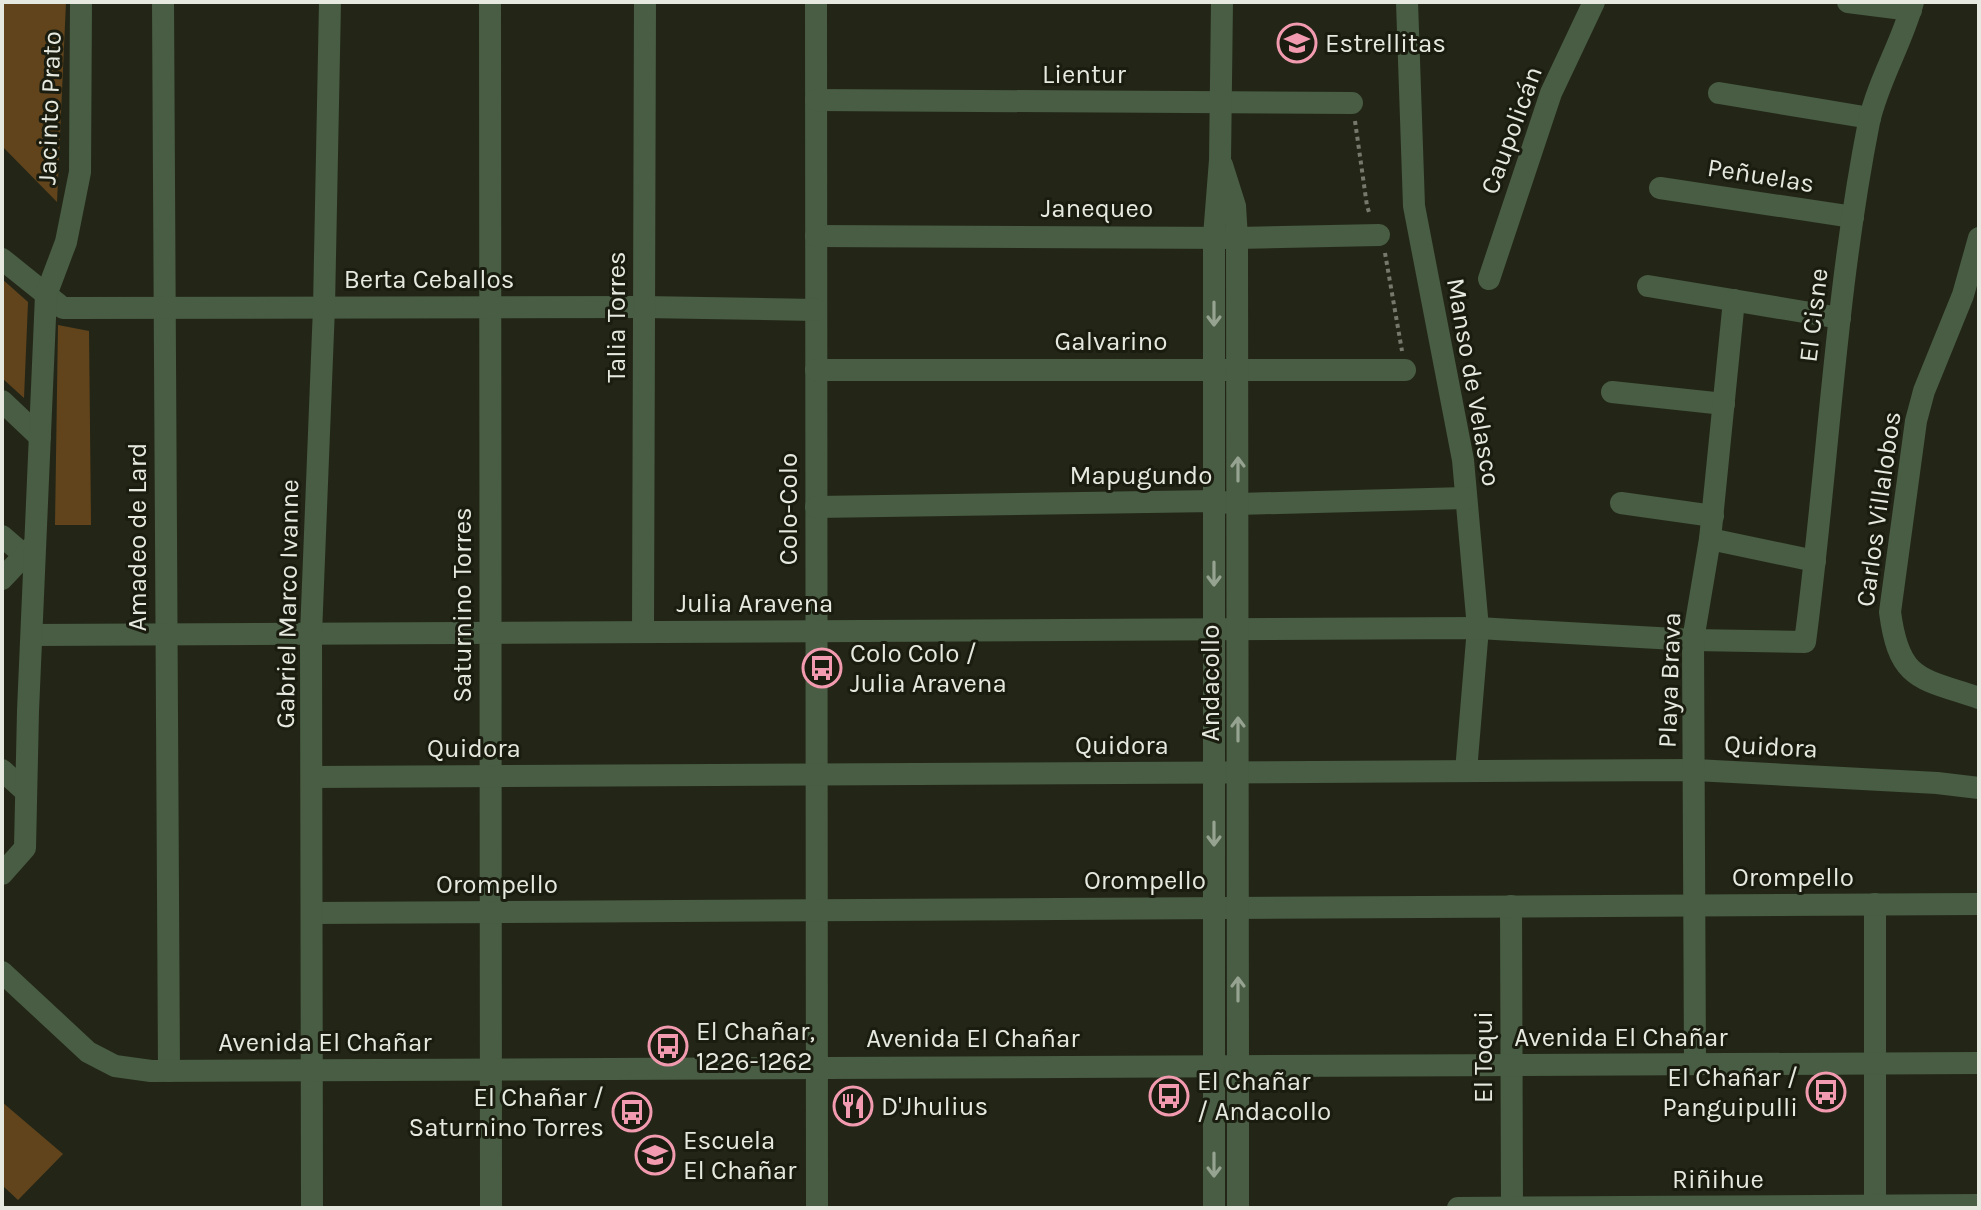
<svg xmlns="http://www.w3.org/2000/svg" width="1981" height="1210" font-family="Karla,sans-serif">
<rect width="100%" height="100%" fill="#232617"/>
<!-- green -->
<g fill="#62441c">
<polygon points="2,2 66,2 57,202 2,146"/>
<polygon points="2,279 28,302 24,398 2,378"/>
<polygon points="58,325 89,331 91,525 55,525"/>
<polygon points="2,1102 63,1154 18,1200 2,1185"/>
</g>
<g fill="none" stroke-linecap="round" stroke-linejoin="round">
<!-- path -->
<g stroke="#76796c" stroke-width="4" stroke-dasharray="4 4" stroke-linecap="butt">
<polyline points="1355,121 1367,206 1370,215"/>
<polyline points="1385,253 1402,351"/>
</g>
<!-- minor -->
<g stroke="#485d43" stroke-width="22">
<polyline points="163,2 169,1071"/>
<polyline points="490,2 491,1208"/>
<polyline points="816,2 817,1208"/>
<polyline points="1407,2 1414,206 1463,460 1478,628 1466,771"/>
<polyline points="1848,2 1911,10"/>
<polyline points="1719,93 1870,118"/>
<polyline points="816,100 1352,103"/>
<polyline points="1660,188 1853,217"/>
<polyline points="816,236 1237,238 1379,235"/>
<path d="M1979,238l-16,57 -39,96 -8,30 -26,191c9,69 30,66 89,86"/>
<polyline points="2,259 63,308 644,307 816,310"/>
<polyline points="1489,279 1551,93 1594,2"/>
<polyline points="1648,286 1840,318"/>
<polyline points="816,370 1405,370"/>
<polyline points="1612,392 1724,404"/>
<polyline points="2,401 40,437"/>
<polyline points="1621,503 1713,516"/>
<polyline points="816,507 1214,501 1238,504 1466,498"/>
<polyline points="2,536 24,555"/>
<polyline points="1710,539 1815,561"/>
<polyline points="2,579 35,544"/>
<polyline points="643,632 645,2"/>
<path d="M32,635l1446,-7 215,12 112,2c23,-173 30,-349 64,-520 9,-41 33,-79 44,-120"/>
<polyline points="2,770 26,792"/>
<polyline points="312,777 1695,770 1937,783 1979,788"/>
<polyline points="2,874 25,848 28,711 46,295 66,242 80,172 81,2"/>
<polyline points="1875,904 1875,1208"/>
<polyline points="1511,906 1512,1208"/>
<polyline points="312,913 1979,904"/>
<polyline points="1695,1064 1693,640 1710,539 1734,300"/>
<polyline points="1214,1065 1214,1208"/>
<polyline points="1238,1067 1238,1208"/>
<polyline points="312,1208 311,634 324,307 330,2"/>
<polyline points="1458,1208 1979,1205"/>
</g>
<!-- tertiary -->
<g stroke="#485d43" stroke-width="22">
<polyline points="1222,165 1235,206 1237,238 1238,1067"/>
<polyline points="2,972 88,1052 115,1066 151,1071 1979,1063"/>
<polyline points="1214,1065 1214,236 1220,160 1222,2"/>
</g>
</g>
<!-- one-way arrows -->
<defs><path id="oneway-shaft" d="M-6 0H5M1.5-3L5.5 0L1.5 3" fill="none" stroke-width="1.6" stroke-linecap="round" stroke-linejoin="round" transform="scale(2)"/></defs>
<g stroke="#97a391">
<use href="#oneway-shaft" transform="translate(1214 314) rotate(90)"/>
<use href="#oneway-shaft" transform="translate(1238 469) rotate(-90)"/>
<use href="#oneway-shaft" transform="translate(1214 574) rotate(90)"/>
<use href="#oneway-shaft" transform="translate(1238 729) rotate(-90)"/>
<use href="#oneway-shaft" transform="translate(1214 834) rotate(90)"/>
<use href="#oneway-shaft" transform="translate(1238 989) rotate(-90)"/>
<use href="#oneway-shaft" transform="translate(1214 1165) rotate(90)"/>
</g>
<!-- icons -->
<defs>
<g id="school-ring" transform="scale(2)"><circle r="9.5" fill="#191c0e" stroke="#f29aaf" stroke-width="1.5"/><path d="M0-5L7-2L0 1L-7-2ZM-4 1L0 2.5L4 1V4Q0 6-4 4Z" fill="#f29aaf"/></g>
<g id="bus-ring" transform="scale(2)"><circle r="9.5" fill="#191c0e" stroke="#f29aaf" stroke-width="1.5"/><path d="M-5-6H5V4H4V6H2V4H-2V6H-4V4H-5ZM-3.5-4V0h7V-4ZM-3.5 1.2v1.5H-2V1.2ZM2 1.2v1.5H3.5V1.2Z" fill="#f29aaf"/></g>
<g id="restaurant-ring" transform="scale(2)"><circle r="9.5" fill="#191c0e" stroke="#f29aaf" stroke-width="1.5"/><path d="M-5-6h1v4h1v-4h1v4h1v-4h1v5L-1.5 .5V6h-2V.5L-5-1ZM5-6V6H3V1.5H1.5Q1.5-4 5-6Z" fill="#f29aaf"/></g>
</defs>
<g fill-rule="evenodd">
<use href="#school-ring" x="1297" y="43"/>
<use href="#bus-ring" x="822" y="668"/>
<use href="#bus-ring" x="668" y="1046"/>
<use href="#bus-ring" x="1826" y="1092"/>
<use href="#bus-ring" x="1169" y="1096"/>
<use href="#restaurant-ring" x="853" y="1106"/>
<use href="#bus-ring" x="632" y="1112"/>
<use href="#school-ring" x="655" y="1155"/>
</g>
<g text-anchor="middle" stroke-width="6" stroke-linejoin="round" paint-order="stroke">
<!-- poi labels -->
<g font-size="26" fill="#e6e9df" stroke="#191c0e" text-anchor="start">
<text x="1325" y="52">Estrellitas</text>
<text x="850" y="662">Colo Colo /<tspan x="850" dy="30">Julia Aravena</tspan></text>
<text x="696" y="1040">El Chañar,<tspan x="696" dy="30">1226-1262</tspan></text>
<text x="1798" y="1086" text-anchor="end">El Chañar /<tspan x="1798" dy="30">Panguipulli</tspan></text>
<text x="1197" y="1090">El Chañar<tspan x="1197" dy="30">/ Andacollo</tspan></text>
<text x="604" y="1106" text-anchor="end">El Chañar /<tspan x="604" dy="30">Saturnino Torres</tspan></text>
<text x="881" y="1115">D'Jhulius</text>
<text x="683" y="1149">Escuela<tspan x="683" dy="30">El Chañar</tspan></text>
</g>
<!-- street labels -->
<g font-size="26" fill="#e6e9df" stroke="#191c0e">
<text x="1084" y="83">Lientur</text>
<text transform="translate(49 108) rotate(-88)" y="9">Jacinto Prato</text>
<text transform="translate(1511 130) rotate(-70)" y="9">Caupolicán</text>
<text transform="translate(1761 175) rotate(9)" y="9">Peñuelas</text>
<text x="1097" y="217">Janequeo</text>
<text x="429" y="288">Berta Ceballos</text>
<text transform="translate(1813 315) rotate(-83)" y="9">El Cisne</text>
<text transform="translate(616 317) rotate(-90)" y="9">Talia Torres</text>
<text x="1111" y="350">Galvarino</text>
<text transform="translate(1474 382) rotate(80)" y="9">Manso de Velasco</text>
<text x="1141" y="484">Mapugundo</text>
<text transform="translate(788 509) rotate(-90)" y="9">Colo-Colo</text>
<text transform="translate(1878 509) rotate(-82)" y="9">Carlos Villalobos</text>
<text transform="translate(137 537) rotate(-90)" y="9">Amadeo de Lard</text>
<text x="755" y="612">Julia Aravena</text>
<text transform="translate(287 604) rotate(-89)" y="9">Gabriel Marco Ivanne</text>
<text transform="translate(462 605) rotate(-90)" y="9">Saturnino Torres</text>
<text transform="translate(1669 680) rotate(-88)" y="9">Playa Brava</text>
<text transform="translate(1210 683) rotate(-90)" y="9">Andacollo</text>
<text x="1122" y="754">Quidora</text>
<text transform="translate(1771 746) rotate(3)" y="9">Quidora</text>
<text x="474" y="757">Quidora</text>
<text x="1793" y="886">Orompello</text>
<text x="1145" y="889">Orompello</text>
<text x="497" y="893">Orompello</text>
<text x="1621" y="1046">Avenida El Chañar</text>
<text x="973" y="1047">Avenida El Chañar</text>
<text x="325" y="1051">Avenida El Chañar</text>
<text transform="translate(1483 1057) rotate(-90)" y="9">El Toqui</text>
<text x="1718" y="1188">Riñihue</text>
</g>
</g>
<!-- border -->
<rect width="1981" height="1210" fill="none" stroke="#e6e9df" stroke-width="8"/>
</svg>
